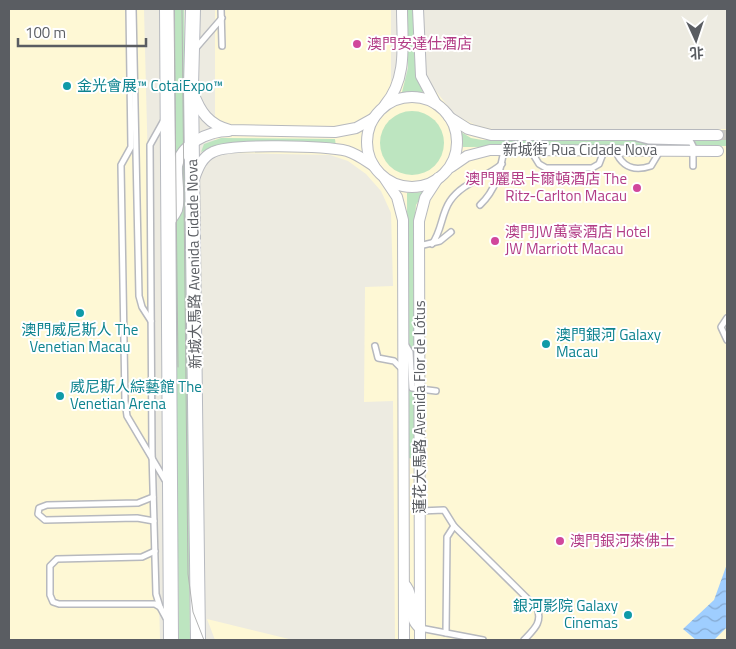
<svg xmlns="http://www.w3.org/2000/svg" width="736" height="649" font-family="'Titillium Web','Noto Sans SC',sans-serif">
<defs>
<pattern id="water-waves" width="16" height="10" patternUnits="userSpaceOnUse" patternTransform="scale(1.25)"><rect width="16" height="10" fill="#9fceff"/><path d="M0 5q4-4 8 0t8 0" fill="none" stroke="#85aad2"/></pattern>
</defs>
<rect width="100%" height="100%" fill="#edebe1"/>
<!-- commercial -->
<g fill="#fef8d5">
<polygon points="9,9 144,9 160,640 9,640"/>
<polygon points="215,9 391,9 391,81 428,81 455,115 476,125 497,130 727,129 727,640 395,640 393,401 364,402 365,287 393,286 391,213 381,191 366,174 348,161 330,155 227,153 215,156"/>
<polygon points="207,619 293,640 215,640"/>
</g>
<!-- grass -->
<g fill="#bde5c0">
<polygon points="172,9 184,9 190,640 179,640"/>
<path d="M408,9h7c0,28 -4,57 8,83h-21l6,-24z"/>
<circle cx="412" cy="143" r="32"/>
<polygon points="461,132 471,138 482,140 727,139 727,146 463,147"/>
<polygon points="221,138 335,139 336,147 221,145 201,152 204,144"/>
<polygon points="424,192 416,205 415,217 415,459 408,458 407,193"/>
</g>
<!-- water -->
<polygon fill="url(#water-waves)" points="727,564 727,627 714,640 696,640 683,629 714,600"/>
<g fill="none" stroke-linecap="round" stroke-linejoin="round">
<!-- minor-tunnel -->
<polyline stroke="#c8c8c1" stroke-width="10" stroke-dasharray="10 5" stroke-linecap="butt" points="718,135 727,135"/>
<!-- service casing -->
<g stroke="#b7b9be" stroke-width="8">
<g id="service">
<polyline points="129,9 131,147 121,165 125,401 127,416 165,480"/>
<polyline points="133,9 139,296 142,307 151,321"/>
<polyline points="221,9 222,46"/>
<polyline points="196,48 222,18"/>
<polyline points="637,138 649,141 691,142 693,146 693,166"/>
<path d="M615,150c7,17 18,22 36,16l9,-15"/>
<polyline points="531,151 539,164 546,168 592,168 599,164 604,151"/>
<path d="M480,205c16,-15 20,-33 24,-55"/>
<path d="M432,244c10,-13 9,-30 18,-43 13,-19 36,-23 52,-37"/>
<polyline points="419,246 440,241 451,232"/>
<polyline points="727,318 721,327 727,340"/>
<polyline points="405,344 410,352 412,388 436,391"/>
<polyline points="375,346 378,358 394,361 402,369"/>
<polyline points="153,497 138,503 47,505 39,508 38,514 45,520 137,518 154,521"/>
<path d="M420,511l24,-1 10,16 83,82c6,15 -4,22 -13,32"/>
<polyline points="155,551 142,557 57,559 50,566 50,595 53,602 59,604 155,604 160,607 166,618"/>
<polyline points="160,607 156,594 152,452 150,145 164,120"/>
<polyline points="420,628 483,640"/>
<polyline points="446,633 447,537 454,526"/>
</g>
</g>
<!-- minor casing -->
<g stroke="#b7b9be" stroke-width="12">
<g id="minor">
<polyline points="418,9 421,76 436,104"/>
<path d="M193,92c7,20 16,33 37,38l105,2 21,-4 18,-10"/>
<circle cx="412" cy="142" r="45"/>
<path d="M385,105c23,-27 17,-63 17,-96"/>
<polyline points="449,117 468,129 491,135 718,135"/>
<polyline points="451,167 467,156 490,150 718,151"/>
<path d="M194,179c4,-11 8,-22 19,-27 17,-9 114,-6 134,-1 10,3 19,10 27,15"/>
<polyline points="385,179 397,197 403,220 404,640"/>
<path d="M169,223c2,-4 6,-8 8,-13 4,-13 -1,-30 0,-44 3,-22 32,-35 52,-35"/>
<path d="M406,586c10,13 0,31 14,42"/>
<polyline points="420,640 419,221 425,198 438,178"/>
</g>
</g>
<!-- secondary casing -->
<g stroke="#b7bac0" stroke-width="16">
<g id="secondary">
<polyline points="167,9 171,640"/>
<polyline points="193,9 191,86 198,640"/>
</g>
</g>
<!-- service -->
<use href="#service" stroke="#fff" stroke-width="5"/>
<!-- minor -->
<use href="#minor" stroke="#fff" stroke-width="10"/>
<!-- secondary -->
<use href="#secondary" stroke="#fff" stroke-width="14"/>
<!-- tram -->
<g stroke="#b3b4b4" stroke-width="1">
<polyline points="174,9 178,367"/>
<polyline points="182,9 188,574 193,612 204,640"/>
</g>
</g>
<!-- markers -->
<g fill="#d1479c" stroke="#fff" stroke-width="2">
<circle cx="357" cy="44" r="5"/>
<circle cx="637" cy="188" r="5"/>
<circle cx="495" cy="241" r="5"/>
<circle cx="560" cy="541" r="5"/>
</g>
<g fill="#0f9aa8" stroke="#fff" stroke-width="2">
<circle cx="67" cy="86" r="5"/>
<circle cx="80" cy="313" r="5"/>
<circle cx="546" cy="344" r="5"/>
<circle cx="60" cy="396" r="5"/>
<circle cx="628" cy="615" r="5"/>
</g>
<g text-anchor="middle" stroke-width="4" stroke-linejoin="round" paint-order="stroke">
<!-- hotel labels -->
<g font-size="15" fill="#b23c85" stroke="#fff" text-anchor="start">
<text x="367" y="49">澳門安達仕酒店</text>
<text x="627" y="184" text-anchor="end">澳門麗思卡爾頓酒店 The<tspan x="627" dy="17">Ritz-Carlton Macau</tspan></text>
<text x="505" y="237">澳門JW萬豪酒店 Hotel<tspan x="505" dy="17">JW Marriott Macau</tspan></text>
<text x="570" y="546">澳門銀河萊佛士</text>
</g>
<!-- culture labels -->
<g font-size="15" fill="#0d838f" stroke="#fff" text-anchor="start">
<text x="77" y="91">金光會展™ CotaiExpo™</text>
<text x="80" y="335" text-anchor="middle">澳門威尼斯人 The<tspan x="80" dy="17">Venetian Macau</tspan></text>
<text x="556" y="340">澳門銀河 Galaxy<tspan x="556" dy="17">Macau</tspan></text>
<text x="70" y="392">威尼斯人綜藝館 The<tspan x="70" dy="17">Venetian Arena</tspan></text>
<text x="618" y="611" text-anchor="end">銀河影院 Galaxy<tspan x="618" dy="17">Cinemas</tspan></text>
</g>
<!-- street labels -->
<g font-size="15" fill="#5a5d62" stroke="#fff">
<text x="580" y="155">新城街 Rua Cidade Nova</text>
<text transform="translate(194 264) rotate(-91)" y="5">新城大馬路 Avenida Cidade Nova</text>
<text transform="translate(420 407) rotate(-90)" y="5">蓮花大馬路 Avenida Flor de Lótus</text>
</g>
</g>
<!-- border -->
<rect width="736" height="649" fill="none" stroke="#5a5d62" stroke-width="20"/>
<!-- north arrow -->
<g transform="translate(696 40) rotate(177)" stroke="#ffffff" stroke-width="4" paint-order="stroke">
<path d="M0-4L9 19L0 12L-9 19Z" fill="#5a5d62"/>
<text y="-8" font-size="14" font-weight="bold" text-anchor="middle" fill="#5a5d62">北</text>
</g>
<!-- scale -->
<path d="M18 38v8h128v-8" fill="none" stroke="#5a5d62" stroke-width="2.5"/>
<text x="25" y="38" font-size="15" fill="#5a5d62" stroke="#ffffff" stroke-width="4" paint-order="stroke">100 m</text>
</svg>
